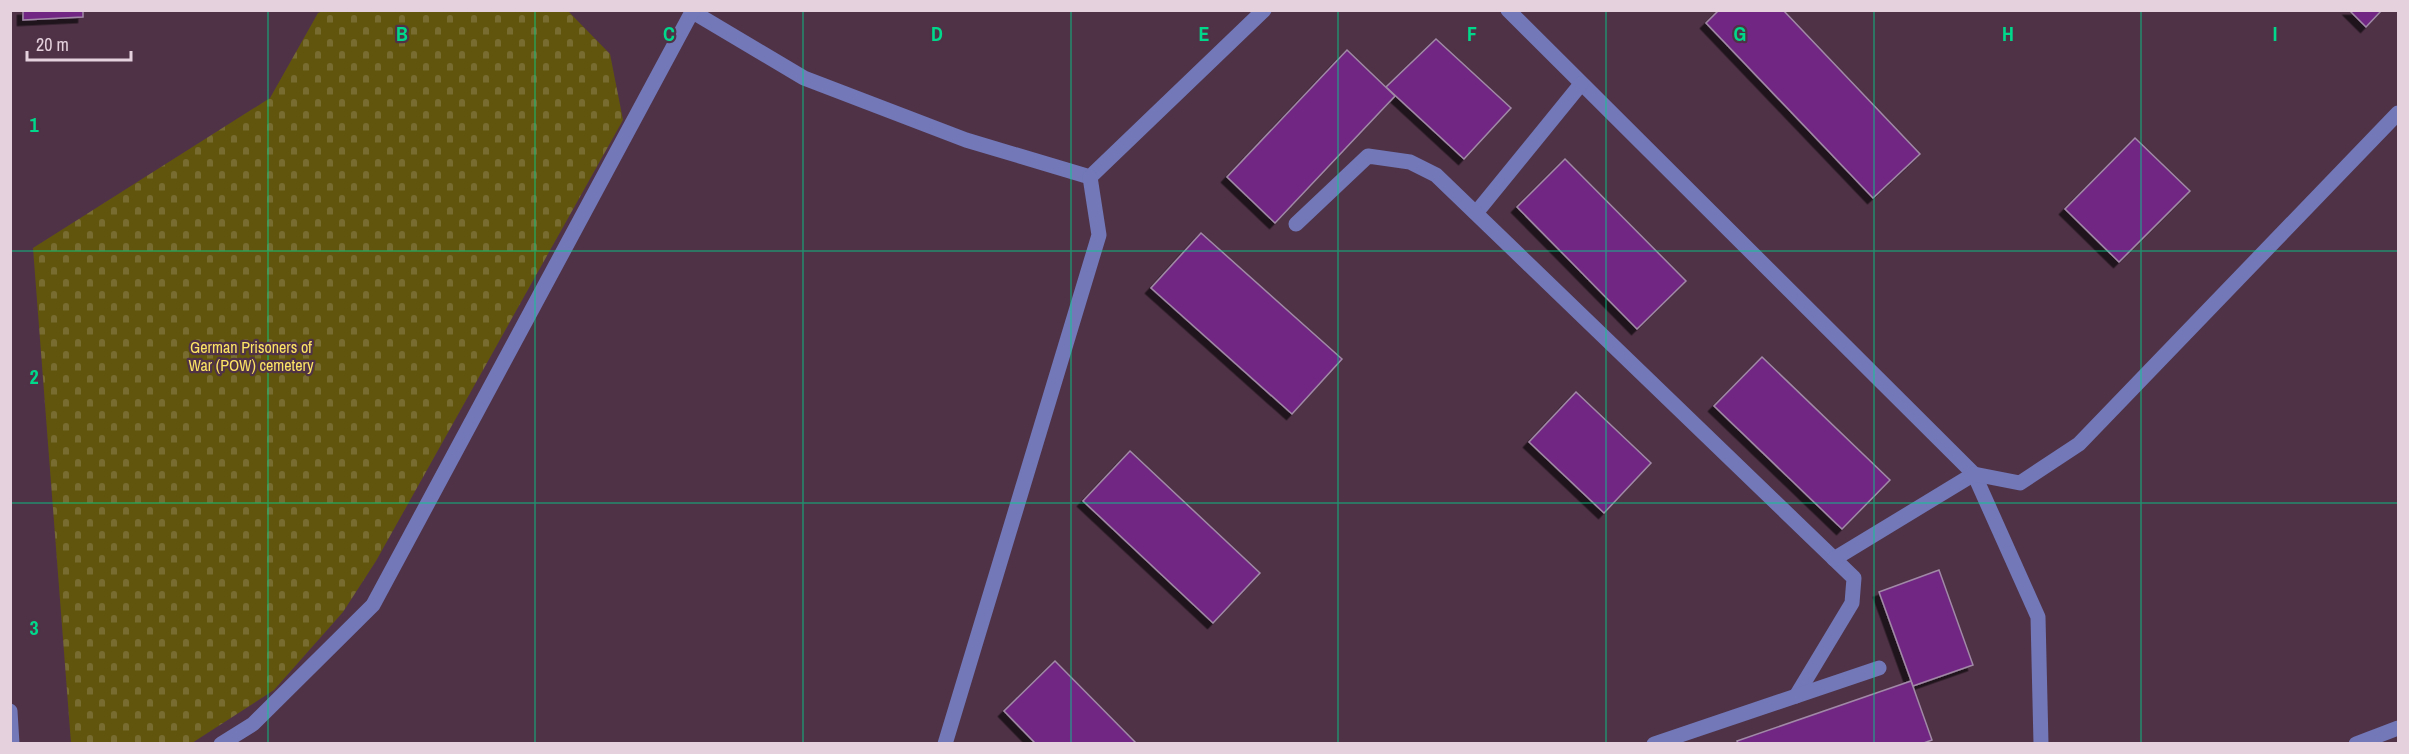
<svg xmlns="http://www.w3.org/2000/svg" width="2409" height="754" font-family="'Archivo Narrow',sans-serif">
<defs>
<pattern id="cemetery-stones" width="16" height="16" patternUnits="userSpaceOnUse" patternTransform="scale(1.5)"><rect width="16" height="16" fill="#61550e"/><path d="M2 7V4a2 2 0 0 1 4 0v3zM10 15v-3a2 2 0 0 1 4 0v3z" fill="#786c31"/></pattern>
<filter id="shadow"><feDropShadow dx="-5.5" dy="5.5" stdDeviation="0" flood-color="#0009"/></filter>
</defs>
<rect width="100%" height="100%" fill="#4f3246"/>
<!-- cemetery -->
<polygon fill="url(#cemetery-stones)" points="325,10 568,11 610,54 623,120 376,561 343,612 274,690 192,743 71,743 33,248 270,98 318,13"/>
<!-- building -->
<g fill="#712883" stroke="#a189a7" stroke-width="1.5" filter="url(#shadow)">
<polygon points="23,10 83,10 83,17 23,20"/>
<polygon points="1719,10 1783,10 1920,154 1873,198 1706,23"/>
<polygon points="2349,10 2382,10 2366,27"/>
<polygon points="1436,39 1511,108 1464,159 1386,87"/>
<polygon points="1347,50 1395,96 1275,223 1227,177"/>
<polygon points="2135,138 2190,191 2119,262 2065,209"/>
<polygon points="1565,159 1686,281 1637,329 1517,207"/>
<polygon points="1201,233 1342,359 1292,414 1151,288"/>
<polygon points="1762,357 1890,480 1842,529 1714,406"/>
<polygon points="1576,392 1651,463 1604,513 1529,442"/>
<polygon points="1130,451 1260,573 1213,623 1083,501"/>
<polygon points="1939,570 1973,665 1913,686 1879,592"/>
<polygon points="1055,661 1137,744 1036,744 1004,711"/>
<polygon points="1911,681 1932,740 1921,744 1738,744 1737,741"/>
</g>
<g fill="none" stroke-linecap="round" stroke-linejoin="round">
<!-- minor -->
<g stroke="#7278b8" stroke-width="15">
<polyline points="1508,10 1974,474 2038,617 2041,744"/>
<polyline points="693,12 804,78 966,140 1090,177 1264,10"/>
<polyline points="1476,213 1581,84"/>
<polyline points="1296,224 1368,156 1410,162 1436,175 1854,578 1852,603 1796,696"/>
<polyline points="1834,559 1974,474 2020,483 2079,444 2398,113"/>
<polyline points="10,711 12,744"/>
<polyline points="221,744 253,724 373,605 693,10"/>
<polyline points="945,744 1099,235 1090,177"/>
<polyline points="1654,744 1879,668"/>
<polyline points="2356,744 2398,728"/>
</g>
</g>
<!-- grid -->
<path fill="none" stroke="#00d98c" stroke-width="1.5" stroke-opacity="0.55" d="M268,10v734M535,10v734M803,10v734M1071,10v734M1338,10v734M1606,10v734M1874,10v734M2141,10v734M10,251h2388M10,503h2388"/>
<g text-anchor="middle" stroke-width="4.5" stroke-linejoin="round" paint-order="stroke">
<!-- park labels -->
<g font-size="16" fill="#fce464" stroke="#4f3246">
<text x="251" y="353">German Prisoners of<tspan x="251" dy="18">War (POW) cemetery</tspan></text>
</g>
</g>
<g font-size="20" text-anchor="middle" font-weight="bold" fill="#00d98c" stroke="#4f3246" stroke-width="4.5" stroke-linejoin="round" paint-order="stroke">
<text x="402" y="41">B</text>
<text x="669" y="41">C</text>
<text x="937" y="41">D</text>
<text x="1204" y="41">E</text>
<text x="1472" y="41">F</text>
<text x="1740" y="41">G</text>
<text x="2008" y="41">H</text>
<text x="2275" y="41">I</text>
<text x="34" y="132">1</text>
<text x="34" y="384">2</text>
<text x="34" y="635">3</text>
</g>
<!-- border -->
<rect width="2409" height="754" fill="none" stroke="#e4d1dd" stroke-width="24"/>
<!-- scale -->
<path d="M27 51v9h104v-9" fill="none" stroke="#e4d1dd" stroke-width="3"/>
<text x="36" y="51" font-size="18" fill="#e4d1dd" stroke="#4f3246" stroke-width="4.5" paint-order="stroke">20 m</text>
</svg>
